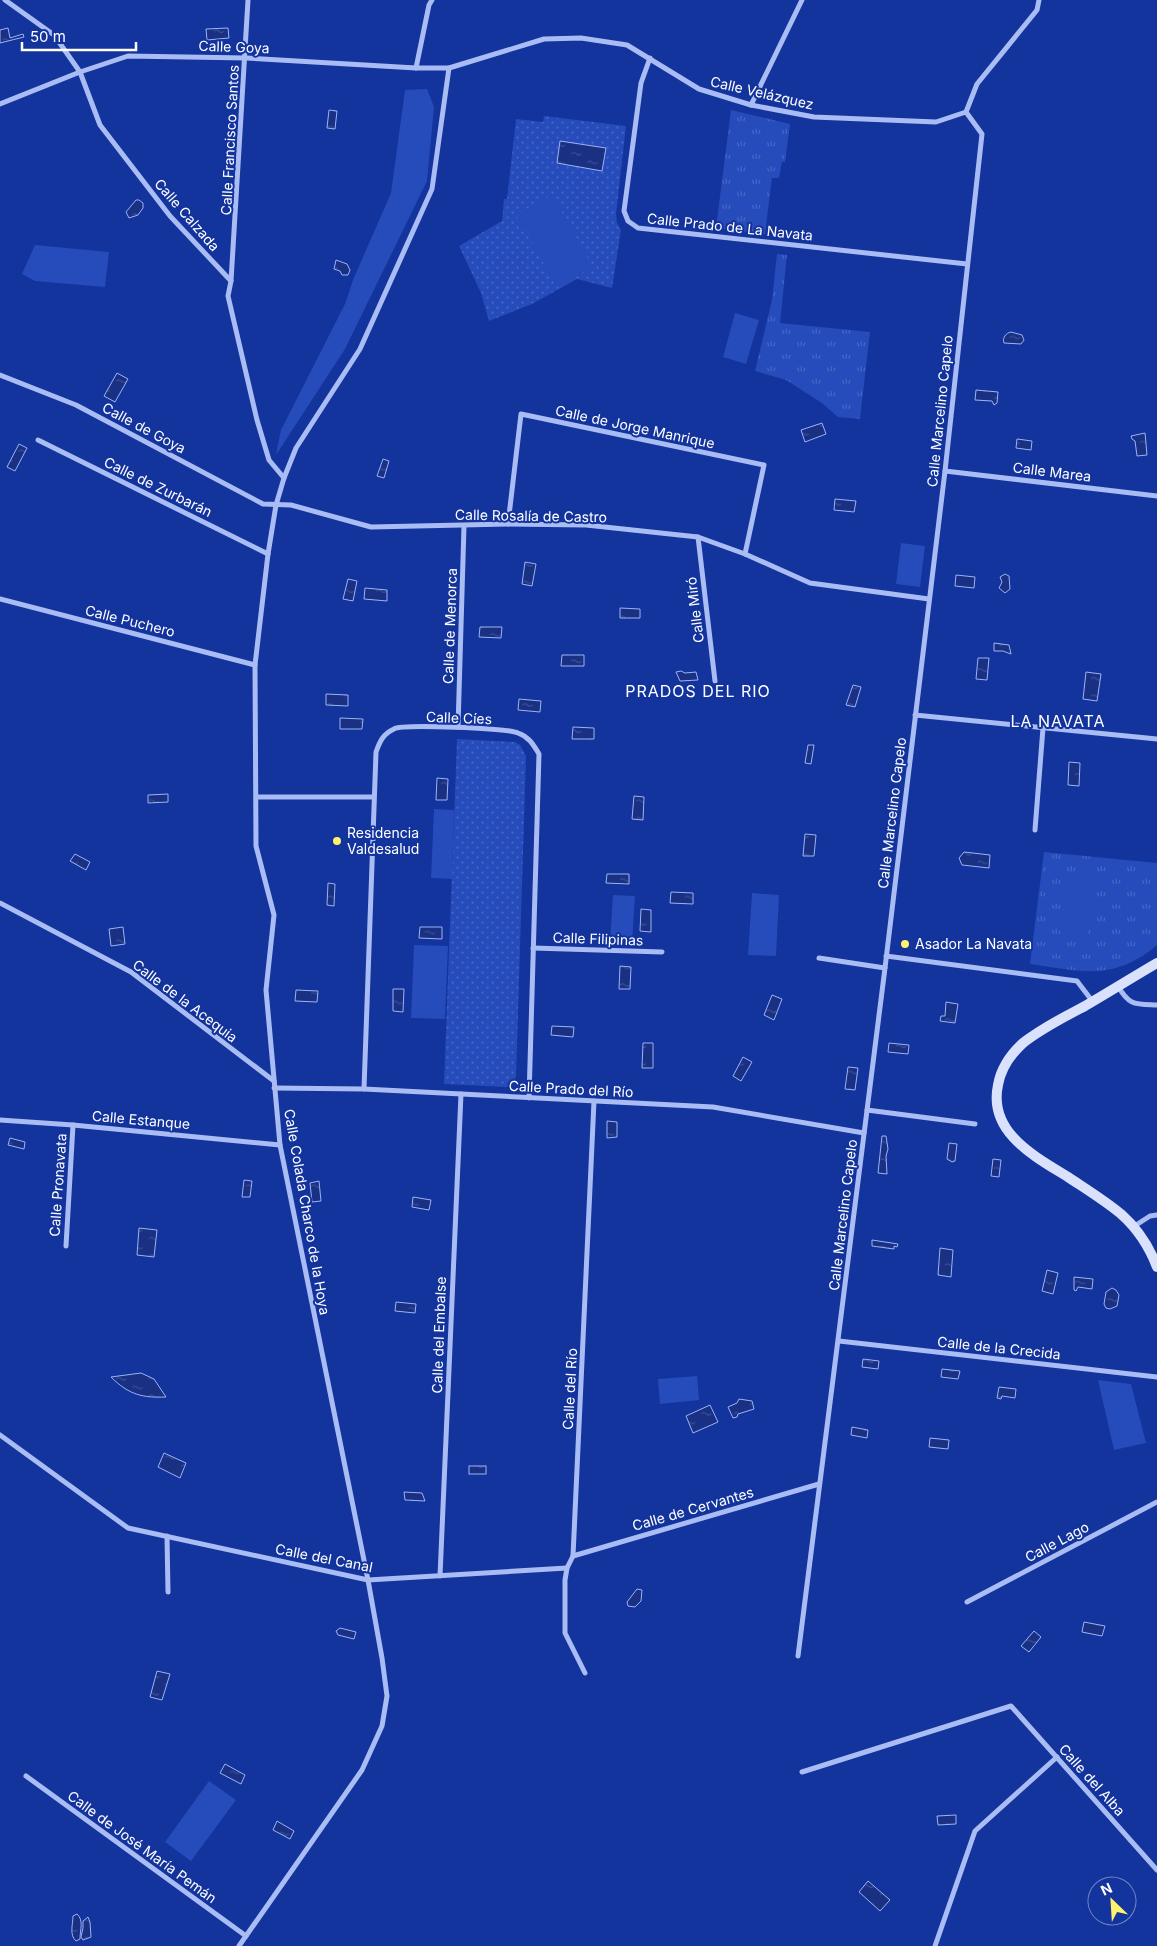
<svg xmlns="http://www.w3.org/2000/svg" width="1157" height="1946" font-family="Inter,sans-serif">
<defs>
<pattern id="grass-dots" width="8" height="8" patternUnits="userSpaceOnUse" patternTransform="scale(1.25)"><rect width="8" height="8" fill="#264bbb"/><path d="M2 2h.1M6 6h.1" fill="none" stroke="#4766c5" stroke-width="1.8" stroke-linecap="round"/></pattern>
<pattern id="park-tufts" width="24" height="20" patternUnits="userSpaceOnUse" patternTransform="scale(1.25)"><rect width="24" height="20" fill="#264bbb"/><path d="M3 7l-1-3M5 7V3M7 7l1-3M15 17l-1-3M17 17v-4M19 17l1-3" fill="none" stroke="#4766c5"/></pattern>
<pattern id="water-ripples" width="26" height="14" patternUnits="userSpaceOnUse" patternTransform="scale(1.25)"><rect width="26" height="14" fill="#1a3183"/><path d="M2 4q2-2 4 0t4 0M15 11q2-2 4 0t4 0" fill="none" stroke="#3c5096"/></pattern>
</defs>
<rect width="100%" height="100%" fill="#13339d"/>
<!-- grass -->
<g fill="url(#grass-dots)">
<polygon points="544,116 626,126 616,214 617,223 621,230 612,288 577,279 532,304 489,321 481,293 459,246 502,221 504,199 507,199 516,119 543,122"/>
<polygon points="457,739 515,742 520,745 526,756 516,1077 511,1085 506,1087 444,1084"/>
</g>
<!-- park -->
<g fill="url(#park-tufts)">
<polygon points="731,110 790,124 785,162 782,162 779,178 772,178 765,234 716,228"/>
<polygon points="777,254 787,255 780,323 870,332 860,419 838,417 822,403 786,380 755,371 772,300"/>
<path d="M1044,852l113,11v82c-44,37 -76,26 -127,19z"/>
</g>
<!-- garden -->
<g fill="#264bbb">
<polygon points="427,89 434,107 427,181 345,349 276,455 281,430 345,304 353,280 391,193 405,90"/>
<polygon points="552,195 593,267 557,287 516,215"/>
<polygon points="35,245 109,252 105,287 35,281 22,274"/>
<polygon points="735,313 759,320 746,364 723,357"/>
<polygon points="901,543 925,546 920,587 896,584"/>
<polygon points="434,809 454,810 452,879 431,878"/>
<polygon points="1067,874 1095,877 1087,935 1059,931"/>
<polygon points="752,893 779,895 776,956 748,955"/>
<polygon points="613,895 635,896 632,944 610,943"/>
<polygon points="414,945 448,946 445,1019 411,1018"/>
<polygon points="697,1376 699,1400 660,1404 658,1379"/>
<polygon points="1098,1380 1131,1384 1146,1443 1114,1450"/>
<polygon points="209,1781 236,1800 191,1861 165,1842"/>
</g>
<!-- water -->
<g fill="url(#water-ripples)" stroke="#9bb3f7">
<polygon points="8,28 10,38 23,34 24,37 0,43 0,30"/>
<polygon points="228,28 229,38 207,40 206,29"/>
<polygon points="329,110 337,111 335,129 327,128"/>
<polygon points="560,141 606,148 602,171 557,163"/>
<polygon points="136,200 139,200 143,203 143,208 138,215 129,218 126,212"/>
<polygon points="336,260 347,264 350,270 348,275 342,275 340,271 334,269"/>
<path d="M1011,332l11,3 2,5 -3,4 -17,-1c-2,-5 2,-10 7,-11z"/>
<polygon points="117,373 128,379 115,402 104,396"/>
<polygon points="976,390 998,392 997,403 994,405 992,401 975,400"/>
<polygon points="822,423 826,434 805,442 801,430"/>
<polygon points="1145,433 1147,455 1137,456 1135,441 1132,439 1131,436"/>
<polygon points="1017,439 1032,441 1031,450 1016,448"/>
<polygon points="19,444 27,448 15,471 7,467"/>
<polygon points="383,459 389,461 384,478 377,476"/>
<polygon points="835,499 856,501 854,512 834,510"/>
<polygon points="525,562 536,564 532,586 522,584"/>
<polygon points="1005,574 1009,576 1010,589 1005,593 999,588 1002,582 1000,577"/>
<polygon points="956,575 975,577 974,588 955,586"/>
<polygon points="348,579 357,581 353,601 343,599"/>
<polygon points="365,588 387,590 387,601 364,599"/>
<polygon points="620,608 640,609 640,618 620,618"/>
<polygon points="480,627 502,627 501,638 479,637"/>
<polygon points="994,643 1009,645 1011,654 1003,651 994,651"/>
<polygon points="562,655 584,655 584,666 561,666"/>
<polygon points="978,658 989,658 987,680 976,679"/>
<polygon points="681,671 685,673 696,672 698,680 680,681 676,672"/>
<polygon points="1086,672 1101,674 1097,701 1083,699"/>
<polygon points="853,685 861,687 855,707 846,705"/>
<polygon points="326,694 348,695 348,706 326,705"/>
<polygon points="519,699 541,701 540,712 518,710"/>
<polygon points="340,718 363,719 362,729 340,729"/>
<polygon points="573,727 594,728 594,739 572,739"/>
<polygon points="808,745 814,745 811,764 805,763"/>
<polygon points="1069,762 1080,763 1079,786 1068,785"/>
<polygon points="437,778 448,779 447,800 436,800"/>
<polygon points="168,794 168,802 148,803 148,795"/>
<polygon points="634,796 644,797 643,820 632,819"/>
<polygon points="805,834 816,835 814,856 803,856"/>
<polygon points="964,852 990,855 989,868 962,865 959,858"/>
<polygon points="75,854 90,862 86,870 70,861"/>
<polygon points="607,874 629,874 629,884 606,883"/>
<polygon points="328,883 335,884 334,906 327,905"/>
<polygon points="671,892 693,893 693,904 670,903"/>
<polygon points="641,909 651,910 651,932 640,931"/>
<polygon points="123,927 125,944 111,946 109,929"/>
<polygon points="420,927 442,927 442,939 419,938"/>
<polygon points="620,966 631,967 630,989 619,989"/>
<polygon points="393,989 404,989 403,1012 393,1011"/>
<polygon points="296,990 318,991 317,1002 295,1001"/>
<polygon points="772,995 782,999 774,1020 764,1015"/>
<polygon points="946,1002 958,1004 955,1023 940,1021 941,1016 945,1016"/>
<polygon points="552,1026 574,1027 573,1037 551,1035"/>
<polygon points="643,1043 653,1043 653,1068 642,1068"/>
<polygon points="889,1043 909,1045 908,1054 888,1052"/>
<polygon points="743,1057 752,1062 741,1081 733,1076"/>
<polygon points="848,1067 858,1068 855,1090 845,1089"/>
<polygon points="607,1121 617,1122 617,1137 607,1138"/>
<polygon points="882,1136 886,1136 888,1149 886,1156 887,1174 878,1173"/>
<polygon points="10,1138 25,1142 24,1149 8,1145"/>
<polygon points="949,1143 957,1144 955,1161 952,1162 947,1159"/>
<polygon points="993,1159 1001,1160 999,1177 991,1176"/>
<polygon points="244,1180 252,1181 250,1197 242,1197"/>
<polygon points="319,1181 321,1201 312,1202 310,1183"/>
<polygon points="413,1197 431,1200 429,1210 412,1207"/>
<polygon points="139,1228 157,1230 154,1257 137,1255"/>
<polygon points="872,1240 898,1244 897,1247 894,1246 894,1249 872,1246"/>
<polygon points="940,1248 953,1250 951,1277 938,1275"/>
<polygon points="1047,1270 1058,1273 1053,1294 1042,1291"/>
<polygon points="1074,1277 1093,1279 1092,1289 1078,1287 1076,1291 1074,1290"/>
<polygon points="1112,1288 1116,1290 1119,1295 1117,1306 1110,1309 1106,1308 1104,1304 1106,1292"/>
<polygon points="396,1302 416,1304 415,1313 395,1311"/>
<polygon points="863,1359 879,1361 878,1369 862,1367"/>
<polygon points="942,1369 960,1371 958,1379 941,1377"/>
<path d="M141,1373l13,6 12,18c-23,1 -37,-2 -55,-20z"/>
<polygon points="999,1387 1016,1389 1015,1398 1002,1396 1001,1399 997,1398"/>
<polygon points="739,1399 752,1401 754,1409 738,1414 737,1417 733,1418 728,1407 737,1403"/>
<polygon points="710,1405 718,1422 693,1433 686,1416"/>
<polygon points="852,1427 868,1430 867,1438 851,1435"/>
<polygon points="930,1438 949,1440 948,1449 929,1447"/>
<polygon points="164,1453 186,1463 180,1478 158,1467"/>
<rect x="469" y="1466" width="17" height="8"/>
<polygon points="404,1492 422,1493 425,1501 405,1500"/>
<polygon points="637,1589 642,1590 641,1601 635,1607 628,1606 627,1602"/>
<polygon points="1084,1622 1105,1626 1102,1636 1082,1632"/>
<polygon points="340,1628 356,1632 354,1639 338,1635 336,1631"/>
<polygon points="1034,1631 1041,1637 1029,1652 1021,1646"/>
<polygon points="157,1671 170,1674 162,1700 150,1697"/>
<polygon points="225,1764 245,1775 241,1784 220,1773"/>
<polygon points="956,1815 956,1824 938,1825 937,1816"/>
<polygon points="277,1821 294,1831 290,1839 273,1830"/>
<polygon points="868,1881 890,1900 880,1911 859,1892"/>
<path d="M77,1914c7,6 3,16 3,25l-4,2c-7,-6 -3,-17 -3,-25z"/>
<polygon points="88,1917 90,1922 91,1937 83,1940 81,1937 83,1928 83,1921"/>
</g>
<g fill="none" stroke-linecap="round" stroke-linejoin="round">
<!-- street -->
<g stroke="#a9bcf4" stroke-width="5">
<polyline points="5,0 54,35 80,72 100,125 170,216 231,281 228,296 257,420 269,460 284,478"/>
<polyline points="650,58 641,83 624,211 628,221 638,228 967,264"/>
<polyline points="416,68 429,5 432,0"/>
<polyline points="449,68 544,39 581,38 627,45 699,89 751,105 814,117 936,122 966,112"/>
<polyline points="0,104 80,72 128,56 246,58 416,68 449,68 432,189 360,349 296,448 284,478 276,505 268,554 255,665 256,846 274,915 266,990 280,1145 368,1580 382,1658 387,1696 382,1726 362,1770 239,1946"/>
<polyline points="751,105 802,0"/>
<polyline points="231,281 248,0"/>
<polyline points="0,375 76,405 263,504 291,505 371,527 508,524 586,525 698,537 745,554 810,583 929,599"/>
<polyline points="38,440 268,554"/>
<polyline points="945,471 1157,496"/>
<polyline points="508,524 521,414 764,465 745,554"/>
<polyline points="698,537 715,681"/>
<polyline points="0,599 255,665"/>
<polyline points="915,715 1157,739"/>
<polyline points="458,727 464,526"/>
<polyline points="257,797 373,797"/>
<polyline points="1035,830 1043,728"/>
<polyline points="0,903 131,972 274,1081"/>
<polyline points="533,948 662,952"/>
<polyline points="886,956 1077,981 1093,1002"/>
<polyline points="819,958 885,968"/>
<path d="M1118,986c11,20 18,18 39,19"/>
<polyline points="274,1088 364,1089 713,1107 864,1133"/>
<path d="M364,1089l12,-337c4,-11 7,-18 18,-23 8,-5 113,-1 124,4 11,4 15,11 21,21l-10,344"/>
<polyline points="867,1110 975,1124"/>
<polyline points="0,1120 73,1125 280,1145"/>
<polyline points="1133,1227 1150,1216 1157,1215"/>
<polyline points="66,1246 73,1125"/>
<polyline points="839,1341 1157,1377"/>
<polyline points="0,1435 128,1528 368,1580 567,1568"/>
<polyline points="167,1536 168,1592"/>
<polyline points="573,1556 819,1484"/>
<polyline points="440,1576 461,1094"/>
<polyline points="967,1602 1157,1502"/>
<polyline points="798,1656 885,968 945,471 982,134 966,112 977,84 1037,10 1039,0"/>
<polyline points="585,1673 565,1633 565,1580 567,1568 573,1556 594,1101"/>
<polyline points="802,1772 1011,1706 1157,1870"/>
<polyline points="26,1776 246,1936"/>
<polyline points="935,1946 975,1831 1057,1757"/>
</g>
<!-- secondary -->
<path stroke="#d9e1fd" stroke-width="10" d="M1157,963c-24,14 -48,29 -72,43 -21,11 -43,22 -62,37 -12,11 -22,25 -25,42 -10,47 36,71 70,92 18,12 36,23 53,37 17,15 28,32 36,53"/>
</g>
<!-- markers -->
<g fill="#fff26c" stroke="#13339d" stroke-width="2">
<circle cx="337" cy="841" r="5"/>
<circle cx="905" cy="944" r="5"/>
</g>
<g text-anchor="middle" stroke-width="4" stroke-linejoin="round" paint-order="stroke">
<!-- street labels -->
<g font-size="14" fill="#fff" stroke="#13339d">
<text transform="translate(234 47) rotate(2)" y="5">Calle Goya</text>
<text transform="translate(762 93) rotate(13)" y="5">Calle Velázquez</text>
<text transform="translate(230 140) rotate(-87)" y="5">Calle Francisco Santos</text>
<text transform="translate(187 215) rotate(49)" y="5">Calle Calzada</text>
<text transform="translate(730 227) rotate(6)" y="5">Calle Prado de La Navata</text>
<text transform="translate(940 411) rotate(-84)" y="5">Calle Marcelino Capelo</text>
<text transform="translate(635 427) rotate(12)" y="5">Calle de Jorge Manrique</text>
<text transform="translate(144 428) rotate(28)" y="5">Calle de Goya</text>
<text transform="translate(1052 472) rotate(7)" y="5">Calle Marea</text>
<text transform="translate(158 487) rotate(26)" y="5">Calle de Zurbarán</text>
<text transform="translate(531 516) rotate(1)" y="5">Calle Rosalía de Castro</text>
<text transform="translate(695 610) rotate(-97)" y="5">Calle Miró</text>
<text transform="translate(130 621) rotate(14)" y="5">Calle Puchero</text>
<text transform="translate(450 626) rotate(-88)" y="5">Calle de Menorca</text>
<text transform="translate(459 718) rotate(2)" y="5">Calle Cíes</text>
<text transform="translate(892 813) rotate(-83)" y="5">Calle Marcelino Capelo</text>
<text transform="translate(598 939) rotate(2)" y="5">Calle Filipinas</text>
<text transform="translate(185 1001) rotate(37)" y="5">Calle de la Acequia</text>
<text transform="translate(571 1089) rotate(3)" y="5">Calle Prado del Río</text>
<text transform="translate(141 1120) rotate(5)" y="5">Calle Estanque</text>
<text transform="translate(58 1185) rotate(-86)" y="5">Calle Pronavata</text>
<text transform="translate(307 1212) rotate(80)" y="5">Calle Colada Charco de la Hoya</text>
<text transform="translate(843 1215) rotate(-83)" y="5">Calle Marcelino Capelo</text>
<text transform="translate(439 1335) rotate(-88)" y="5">Calle del Embalse</text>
<text transform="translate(999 1348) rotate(6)" y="5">Calle de la Crecida</text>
<text transform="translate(570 1389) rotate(-87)" y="5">Calle del Río</text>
<text transform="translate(693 1509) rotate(-16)" y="5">Calle de Cervantes</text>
<text transform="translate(1057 1542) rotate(-28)" y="5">Calle Lago</text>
<text transform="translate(324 1558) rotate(11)" y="5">Calle del Canal</text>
<text transform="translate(1092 1780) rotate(48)" y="5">Calle del Alba</text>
<text transform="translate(142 1847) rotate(36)" y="5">Calle de José María Pemán</text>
</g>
<!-- poi labels -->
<g font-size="14" fill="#fff" stroke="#13339d" text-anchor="start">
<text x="347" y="838">Residencia<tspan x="347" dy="16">Valdesalud</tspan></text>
<text x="915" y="949">Asador La Navata</text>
</g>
<!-- quarter labels -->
<g font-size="16" letter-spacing="1" fill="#fff" stroke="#13339d">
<text x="698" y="697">PRADOS DEL RIO</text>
<text x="1058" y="727">LA NAVATA</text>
</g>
</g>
<!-- north arrow -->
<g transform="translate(1112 1901) rotate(335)"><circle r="24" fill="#13339d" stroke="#7185c4"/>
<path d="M0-4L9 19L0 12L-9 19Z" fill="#fff26c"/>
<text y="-8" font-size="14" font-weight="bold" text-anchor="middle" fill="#ffffff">N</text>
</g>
<!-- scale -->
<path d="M22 42v8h114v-8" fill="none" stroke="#ffffff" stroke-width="2.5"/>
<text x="30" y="42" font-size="15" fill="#ffffff" stroke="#13339d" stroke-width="4" paint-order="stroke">50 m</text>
</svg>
